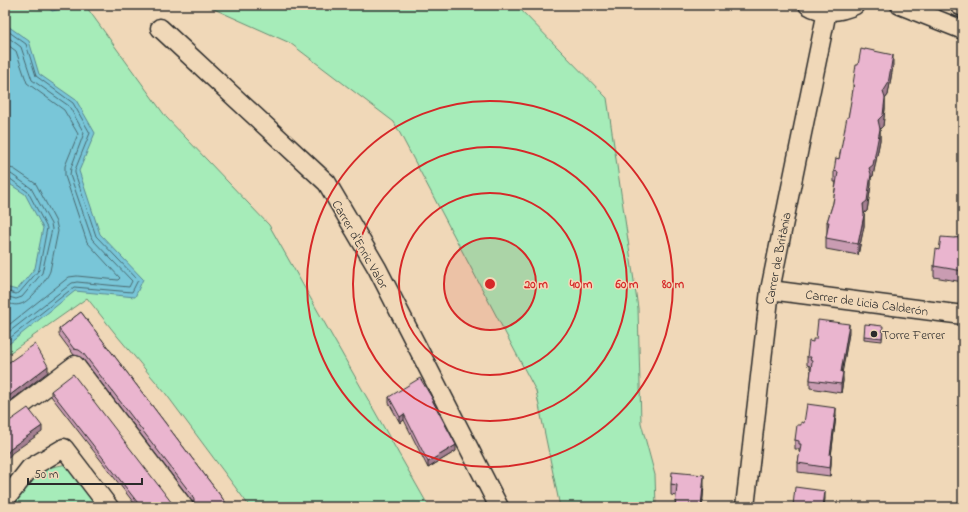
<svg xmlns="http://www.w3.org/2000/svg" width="968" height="512" font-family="'Indie Flower',sans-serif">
<rect width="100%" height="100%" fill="#f0d8b8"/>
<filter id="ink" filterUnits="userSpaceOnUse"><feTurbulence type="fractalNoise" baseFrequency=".025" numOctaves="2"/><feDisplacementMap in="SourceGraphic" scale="8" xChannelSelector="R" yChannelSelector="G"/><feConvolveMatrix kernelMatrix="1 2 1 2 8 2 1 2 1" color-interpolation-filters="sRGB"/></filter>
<g filter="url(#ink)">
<!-- green -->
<g fill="#a6ecb9" stroke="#688c72">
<polygon points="5,5 85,5 166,117 269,225 429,507 250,507 166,394 118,337 87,298 5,356"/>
<polygon points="205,5 516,5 607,98 638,308 641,423 655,475 656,507 560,507 536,391 394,122 290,43"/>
<polygon points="67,464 99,507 5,507 33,471"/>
</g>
<!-- water -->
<g fill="#79c6d8" stroke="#5a8893">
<polygon points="45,5 64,5 62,9 52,11"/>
<polygon points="5,24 29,41 39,74 76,100 95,133 79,171 100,234 143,279 135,297 75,291 5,347 5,287 17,290 35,268 43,228 25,194 5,181"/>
</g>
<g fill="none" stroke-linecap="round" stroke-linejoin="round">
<!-- shore -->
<g stroke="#4a6970" stroke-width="1">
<polyline points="5,29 26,44 36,76 73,103 90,133 75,170 75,173 96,236 138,280 132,292 74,287 5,342"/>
<polyline points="5,35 21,47 32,80 69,106 84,133 71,168 70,175 92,239 132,281 129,287 77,282 72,283 5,335"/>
<polyline points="5,43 16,51 27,83 64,110 78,134 65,166 65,176 87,242 120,278 118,280 77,276 69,277 5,328"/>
<path d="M5,167l9,2 22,15 20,38 2,9 -8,40c-3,9 -21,31 -29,33 -6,2 -11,0 -16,-2"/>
<polyline points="5,173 11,174 31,188 51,224 52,229 42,273 22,297 16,299 5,296"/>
<polyline points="5,178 9,178 28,192 47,228 39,270 19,293 16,294 5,291"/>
</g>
<!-- minor casing -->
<g stroke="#2b2b2b" stroke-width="21">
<g id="minor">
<path d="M808,5c14,9 32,7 47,0"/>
<polyline points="900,5 963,30"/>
<polyline points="959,5 963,7"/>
<polyline points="160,28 327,183 377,268 499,507"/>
<polyline points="770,290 963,315"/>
<polyline points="5,418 75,365 184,507"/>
<polyline points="5,500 30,468 64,448 109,507"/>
<polyline points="745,507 770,290 827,11"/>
</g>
</g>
<!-- minor -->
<use href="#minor" stroke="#f0d8b8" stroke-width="18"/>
</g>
<!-- wall -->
<g fill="#c99cb2" stroke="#2b2b2b">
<polygon points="893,66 888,95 885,99 885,109 883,126 880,129 880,140 873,176 871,177 871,185 867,211 864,214 864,226 858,255 826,249 826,238 827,232 827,222 833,203 836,182 834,182 834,171 839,159 848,118 853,94 853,84"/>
<polygon points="963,237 963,282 934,277 934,266 939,250 954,238"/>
<polygon points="81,312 229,507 194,505 194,504 192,501 83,359 79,356 74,355 59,335 59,329"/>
<polygon points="883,329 882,341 864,339 864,336"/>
<polygon points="849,333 842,372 843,381 841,393 810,388 810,380 811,369 810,369 810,366 807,365 807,357 813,342"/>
<polygon points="51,391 175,507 137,507 51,396"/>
<polygon points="389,397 432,400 456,451 428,468 404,420 400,423 389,403"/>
<polygon points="836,416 831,456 831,464 830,476 798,472 798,463 800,452 799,452 799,449 795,449 795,440 801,425 804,423"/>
<polygon points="671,484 704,486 702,507 675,507 676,496 671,495"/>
</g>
<!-- shaded-wall -->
<g fill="#a47f91" stroke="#2b2b2b">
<polygon points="893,55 893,66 888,95 885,99 885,109 883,126 878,131 878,120 883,92"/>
<polygon points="880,129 880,140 873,176 871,177 871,185 867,211 863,214 863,204 869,168"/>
<polygon points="864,215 864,226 858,255 858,244"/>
<polygon points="849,324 849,333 841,380 841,372"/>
<polygon points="48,366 48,372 5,405 5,399"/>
<polygon points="843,372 843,381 841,393 841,384"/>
<polygon points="836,408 836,416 830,464 830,455"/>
<polygon points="404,414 404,420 400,423 400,417"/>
<polygon points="42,426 42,432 12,453 5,462 5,456 12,447"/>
<polygon points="456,445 456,451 428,468 428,462"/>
<polygon points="831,456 831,464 830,476 830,468"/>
<polygon points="704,475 704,486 702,507 701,507"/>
<polygon points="825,491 825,499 824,507 823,507"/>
</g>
<!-- building -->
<g fill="#eab5cf" stroke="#2b2b2b">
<polygon points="861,49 865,50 865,49 893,55 888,84 883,92 885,98 883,115 878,120 880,129 873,165 869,168 871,174 867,201 863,204 864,215 858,244 826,238 829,222 827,222 833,203 838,172 834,171 836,158 839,159 847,117 848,118 854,84 853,84 856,65 858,65"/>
<polygon points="941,237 954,238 963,237 963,271 934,266 936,249 939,250"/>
<polygon points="81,312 229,507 192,507 194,505 194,500 192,495 83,353 79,350 74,349 59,329"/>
<polygon points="818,320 849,324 841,372 843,372 841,384 810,380 812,361 810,360 811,357 807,357 809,341 813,342 813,339 816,339"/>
<polygon points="865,324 883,326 882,338 864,336"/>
<polygon points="35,344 48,366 5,399 5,365"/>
<polygon points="73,374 175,507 141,507 51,391"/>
<polygon points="420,378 432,398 431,398 456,445 428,462 404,414 400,417 389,397"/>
<polygon points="807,404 836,408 830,455 831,456 830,468 798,463 801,444 799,444 799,441 795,440 797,425 801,425 801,422 804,423"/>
<polygon points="28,408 42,426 12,447 5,456 5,422 7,422 11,420"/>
<polygon points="672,472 704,475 701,507 675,507 677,485 671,484"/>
<polygon points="795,487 825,491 823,507 789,507 789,505 793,506"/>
</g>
</g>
<!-- distance rings -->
<circle cx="490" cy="284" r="46" fill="#d62828" fill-opacity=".12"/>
<g fill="none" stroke="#d62828" stroke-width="2">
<circle cx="490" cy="284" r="46"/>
<circle cx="490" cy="284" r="91"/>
<circle cx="490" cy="284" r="137"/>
<circle cx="490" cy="284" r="183"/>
</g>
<!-- markers -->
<circle fill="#2b2b2b" stroke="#f0d8b8" stroke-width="1.5" cx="874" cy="334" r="4"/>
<g text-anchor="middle" stroke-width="3" stroke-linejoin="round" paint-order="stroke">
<!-- street labels -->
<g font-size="13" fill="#2b2b2b" stroke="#f0d8b8">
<text transform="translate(361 244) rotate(60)" y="5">Carrer d'Enric Valor</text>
<text transform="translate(777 258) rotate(-79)" y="5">Carrer de Britània</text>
<text transform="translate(867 302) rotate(8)" y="5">Carrer de Licia Calderón</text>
</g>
<!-- poi labels -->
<g font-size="13" fill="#2b2b2b" stroke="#f0d8b8" text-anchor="start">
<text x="882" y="339">Torre Ferrer</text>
</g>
</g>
<circle cx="490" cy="284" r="6" fill="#d62828" stroke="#f0d8b8" stroke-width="2"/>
<g font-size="12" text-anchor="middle" font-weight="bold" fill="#d62828" stroke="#f0d8b8" stroke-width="3" stroke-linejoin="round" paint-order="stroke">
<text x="536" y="288">20 m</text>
<text x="581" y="288">40 m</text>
<text x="627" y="288">60 m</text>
<text x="673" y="288">80 m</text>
</g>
<!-- margin -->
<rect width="968" height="512" fill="none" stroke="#f0d8b8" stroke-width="20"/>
<rect x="10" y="10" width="948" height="492" fill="none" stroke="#2b2b2b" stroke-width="1.5" filter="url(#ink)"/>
<!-- scale -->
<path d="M28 478v6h114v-6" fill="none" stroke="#2b2b2b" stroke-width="2"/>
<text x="34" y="478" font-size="12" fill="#2b2b2b" stroke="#f0d8b8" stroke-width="3" paint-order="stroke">50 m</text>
</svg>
